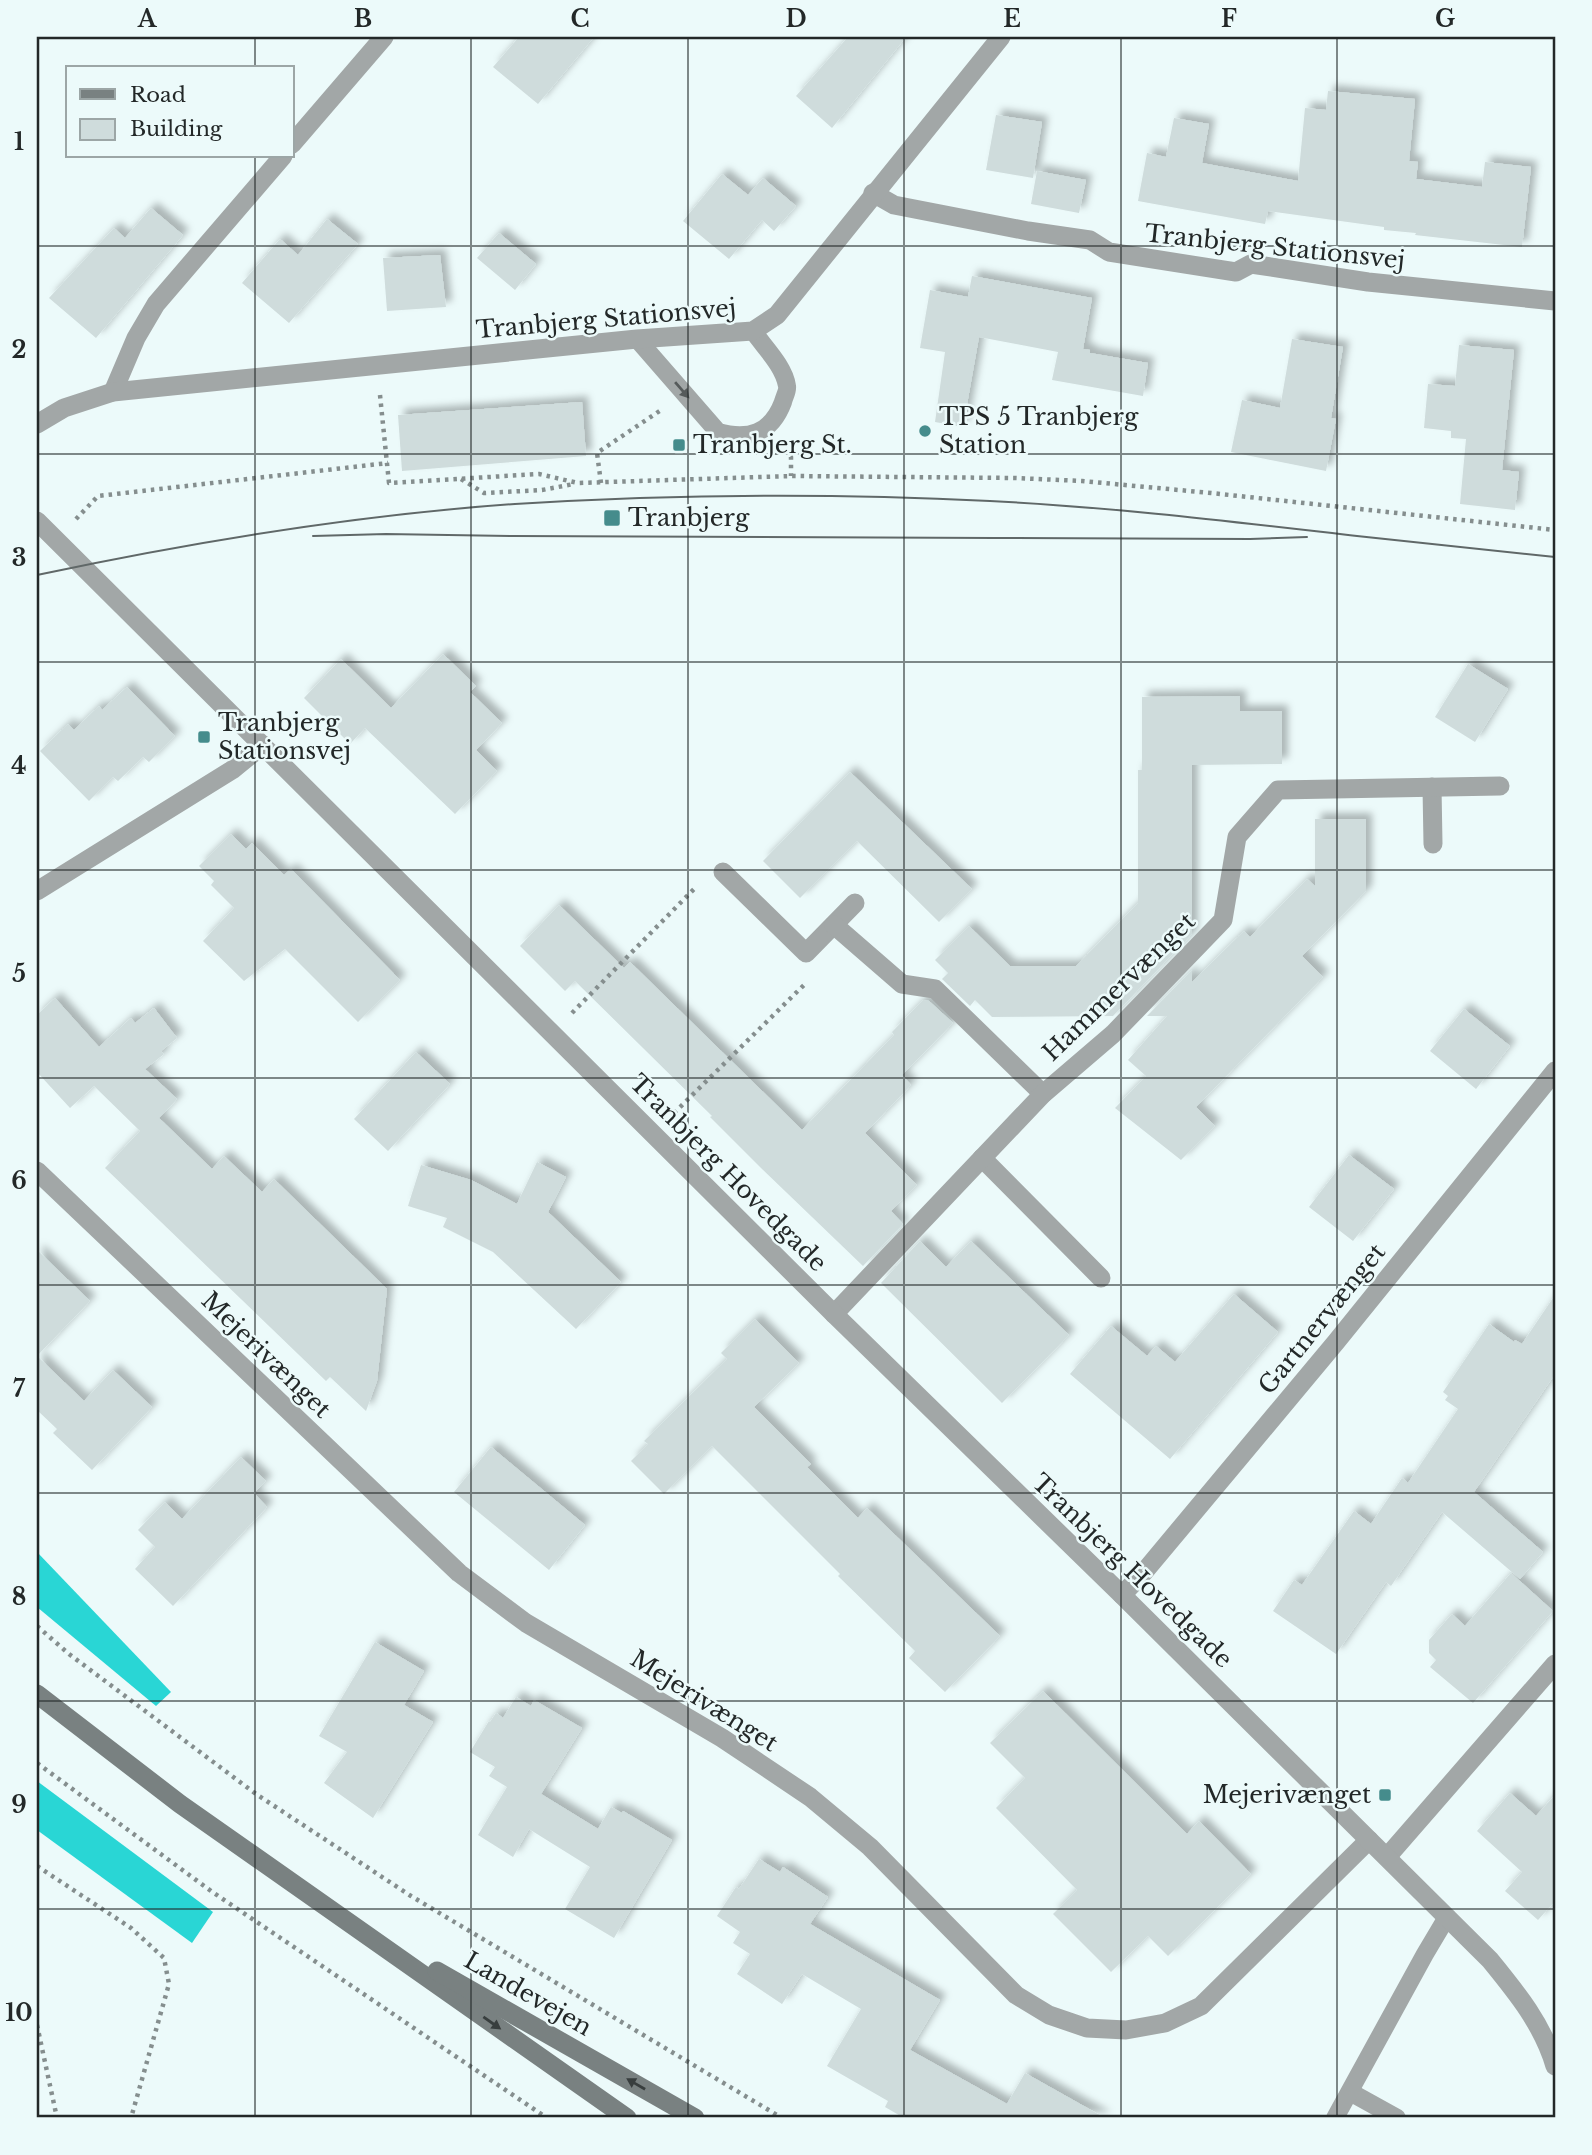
<svg xmlns="http://www.w3.org/2000/svg" width="1592" height="2155" font-family="'Libre Baskerville',serif">
<defs>
<filter id="shadow"><feDropShadow dx="6" dy="-6" stdDeviation="3.5" flood-color="#0004"/></filter>
</defs>
<rect width="100%" height="100%" fill="#ecfafa"/>
<!-- forest -->
<g fill="#29d6d5">
<polygon points="37,1552 171,1692 156,1706 37,1607"/>
<polygon points="37,1781 213,1912 192,1943 37,1830"/>
</g>
<!-- building -->
<g fill="#cfdcdc" filter="url(#shadow)">
<polygon points="519,37 594,37 538,104 493,67"/>
<polygon points="848,37 906,37 832,128 796,96"/>
<polygon points="1328,91 1415,99 1409,161 1418,162 1416,179 1482,187 1485,162 1531,167 1522,247 1415,235 1416,233 1384,230 1384,227 1268,211 1265,224 1138,201 1147,153 1166,157 1174,118 1209,124 1202,163 1298,181 1305,108 1326,110"/>
<polygon points="996,115 1042,122 1033,178 986,170"/>
<polygon points="1037,171 1086,180 1079,213 1031,204"/>
<polygon points="722,174 748,195 763,178 796,206 774,231 762,220 729,259 683,221"/>
<polygon points="151,208 183,235 96,338 49,298 114,228 125,238"/>
<polygon points="327,219 358,244 289,323 242,283 280,239 298,255"/>
<polygon points="499,233 536,264 515,290 477,258"/>
<polygon points="440,255 446,307 387,311 383,258"/>
<polygon points="972,276 1092,298 1083,349 1090,350 1090,353 1148,363 1143,396 1052,380 1058,352 979,337 963,427 935,422 945,352 920,348 930,290 968,297"/>
<polygon points="1292,339 1343,347 1331,418 1336,419 1326,471 1231,452 1242,400 1280,408"/>
<polygon points="1459,345 1514,350 1502,470 1519,472 1515,510 1460,504 1466,439 1451,438 1451,431 1424,428 1428,384 1455,386"/>
<polygon points="582,402 586,456 402,471 398,415"/>
<polygon points="443,654 476,686 470,692 502,723 476,750 497,771 455,814 365,728 350,744 304,698 341,659 391,708"/>
<polygon points="1468,664 1508,689 1475,742 1435,717"/>
<polygon points="127,687 175,736 149,762 143,757 118,781 113,777 89,801 40,751 68,724 74,730 99,706 102,710"/>
<polygon points="1240,696 1240,711 1282,711 1282,764 1192,765 1192,934 1113,1016 992,1017 975,1000 970,1006 942,979 948,973 935,960 969,926 1010,966 1076,966 1138,903 1138,770 1142,770 1142,697"/>
<polygon points="850,772 972,889 939,922 857,841 800,898 763,861"/>
<polygon points="1315,819 1366,819 1366,891 1302,956 1323,977 1196,1107 1215,1126 1181,1160 1115,1108 1146,1076 1128,1060 1167,1016 1147,1016 1192,970 1192,982 1244,931 1250,937 1307,879 1315,886"/>
<polygon points="231,834 246,849 252,843 284,875 291,869 400,980 358,1022 285,949 244,981 203,941 234,908 211,885 214,881 199,866"/>
<polygon points="559,905 624,968 630,962 802,1130 894,1035 892,1032 923,1000 929,1001 953,1023 902,1075 911,1085 865,1133 917,1185 891,1211 903,1224 863,1266 761,1168 710,1117 712,1116 575,981 565,991 520,946"/>
<polygon points="55,998 99,1047 131,1018 135,1023 154,1008 177,1038 161,1051 164,1054 145,1069 177,1099 159,1118 212,1169 224,1156 262,1192 274,1179 387,1289 377,1381 366,1411 330,1377 326,1381 105,1168 140,1131 94,1086 70,1108 37,1072 37,1015"/>
<polygon points="1464,1009 1510,1046 1476,1089 1430,1051"/>
<polygon points="416,1052 450,1084 388,1151 354,1119"/>
<polygon points="1349,1155 1394,1189 1353,1241 1309,1207"/>
<polygon points="537,1162 566,1177 548,1212 621,1282 576,1329 493,1252 443,1227 447,1218 408,1206 421,1165 471,1180 517,1204"/>
<polygon points="920,1241 946,1267 971,1241 1069,1335 1002,1403 881,1283"/>
<polygon points="37,1250 90,1301 37,1356"/>
<polygon points="1234,1294 1278,1332 1170,1459 1070,1374 1111,1326 1147,1356 1156,1346 1175,1362"/>
<polygon points="1555,1295 1555,1374 1474,1492 1543,1552 1520,1579 1442,1512 1391,1586 1386,1582 1336,1654 1273,1611 1294,1580 1302,1585 1354,1511 1371,1524 1402,1478 1408,1483 1458,1409 1445,1400 1448,1396 1443,1392 1489,1324 1514,1342 1515,1340 1522,1344"/>
<polygon points="755,1319 799,1363 754,1407 811,1464 807,1467 858,1518 867,1508 1000,1636 945,1692 909,1658 915,1651 838,1576 840,1574 712,1446 664,1494 631,1461 648,1444 644,1441 727,1359 721,1353"/>
<polygon points="37,1356 84,1401 113,1370 152,1407 92,1470 53,1433 57,1429 37,1410"/>
<polygon points="491,1447 585,1525 549,1570 454,1492"/>
<polygon points="241,1457 266,1481 254,1493 267,1507 173,1606 135,1569 155,1547 138,1530 165,1502 182,1519"/>
<polygon points="1511,1573 1553,1611 1473,1703 1430,1667 1436,1660 1429,1653 1429,1640 1452,1614 1465,1626"/>
<polygon points="375,1642 424,1671 404,1705 433,1722 373,1818 324,1783 347,1752 319,1736"/>
<polygon points="1043,1691 1187,1834 1199,1821 1251,1874 1168,1956 1148,1936 1111,1972 1053,1914 1077,1890 996,1808 1025,1778 990,1743"/>
<polygon points="516,1697 531,1706 534,1700 582,1728 541,1794 598,1829 611,1807 622,1813 623,1811 672,1840 614,1938 565,1909 590,1867 529,1829 513,1857 478,1835 507,1787 489,1776 495,1767 470,1752 489,1721 490,1722 496,1713 503,1718"/>
<polygon points="1510,1793 1536,1816 1555,1795 1555,1901 1538,1920 1505,1891 1522,1872 1477,1831"/>
<polygon points="759,1859 780,1872 783,1867 828,1897 810,1924 940,2000 910,2050 1007,2104 1025,2073 1105,2118 904,2118 885,2107 888,2101 827,2066 861,2009 802,1974 782,2004 737,1974 750,1954 733,1943 740,1932 717,1916 736,1887 739,1889"/>
</g>
<g fill="none" stroke-linecap="round" stroke-linejoin="round">
<!-- path -->
<g stroke="#858e8e" stroke-width="4.5" stroke-dasharray="3.5 5" stroke-linecap="butt">
<polyline points="380,395 389,483 539,474 578,483 791,476 1014,478 1082,481 1211,493 1555,530"/>
<polyline points="785,450 791,457 791,476"/>
<polyline points="461,479 484,493 542,490 574,484"/>
<polyline points="601,483 597,453 661,410"/>
<polyline points="76,519 98,496 388,463"/>
<polyline points="572,1013 696,887"/>
<polyline points="674,1113 805,984"/>
<polyline points="37,1626 69,1654 256,1794 411,1896 782,2118"/>
<polyline points="37,1763 211,1891 547,2118"/>
<polyline points="37,1866 131,1928 164,1958 169,1984 131,2118"/>
<polyline points="37,2025 57,2118"/>
</g>
<!-- service -->
<g stroke="#a2a7a7" stroke-width="18">
<path d="M637,339l81,93c30,8 53,2 65,-30 1,-5 5,-11 4,-16 -3,-20 -23,-39 -34,-55"/>
<polyline points="1350,2092 1397,2118"/>
<polyline points="1335,2118 1425,1954 1447,1917"/>
</g>
<!-- minor -->
<g stroke="#a2a7a7" stroke-width="19">
<polyline points="292,144 384,37"/>
<polyline points="873,193 894,205 1028,231 1090,240 1109,252 1236,272 1251,264 1368,282 1555,301"/>
<polyline points="113,392 136,338 156,304 283,156"/>
<polyline points="37,424 64,408 113,392 637,339 753,331 777,315 1001,37"/>
<polyline points="1432,787 1433,844"/>
<polyline points="723,872 806,953 855,903"/>
<polyline points="37,891 232,770 263,745"/>
<polyline points="834,925 902,984 935,989 1043,1094"/>
<polyline points="982,1158 1101,1278"/>
<polyline points="37,1171 459,1573 526,1623 722,1738 810,1797 870,1847 1016,1995 1049,2015 1087,2028 1126,2030 1165,2023 1201,2006 1369,1840"/>
<polyline points="834,1314 1043,1094 1113,1034 1223,920 1237,837 1278,790 1500,786"/>
<polyline points="1122,1595 1144,1572 1336,1342 1555,1071"/>
<polyline points="1387,1857 1555,1664"/>
</g>
<!-- tertiary -->
<path stroke="#a2a7a7" stroke-width="19" d="M37,521l797,793 288,281 368,365c27,33 53,65 65,106"/>
<!-- secondary -->
<g stroke="#798181" stroke-width="19">
<polyline points="37,1694 180,1804 627,2118"/>
<polyline points="437,1971 695,2118"/>
</g>
<!-- tram -->
<g stroke="#606868" stroke-width="2">
<polyline points="313,536 386,534 514,536 994,538 1250,539 1307,537"/>
<path d="M37,575c156,-33 319,-60 478,-71 158,-10 317,-11 475,-3 123,6 245,21 367,35 66,7 132,14 198,21"/>
</g>
</g>
<!-- one-way arrows -->
<defs><path id="oneway-solid" d="M-6-.8H1V-3.2L6.5 0L1 3.2V.8H-6Z" transform="scale(1.75)"/></defs>
<use fill="#565b5b" href="#oneway-solid" transform="translate(682 390) rotate(49)"/>
<g fill="#383e3e">
<use href="#oneway-solid" transform="translate(492 2023) rotate(35)"/>
<use href="#oneway-solid" transform="translate(636 2084) rotate(-150)"/>
</g>
<!-- grid -->
<path fill="none" stroke="#232828" stroke-width="2" stroke-opacity="0.55" d="M255,37v31M471,37v2081M688,37v2081M904,37v2081M1121,37v2081M1337,37v2081M255,156v1962M37,246h1518M37,454h1518M37,662h1518M37,870h1518M37,1078h1518M37,1285h1518M37,1493h1518M37,1701h1518M37,1909h1518"/>
<!-- markers -->
<g fill="#458c8c" stroke="#ecfafa" stroke-width="2.5">
<circle cx="925" cy="431" r="7"/>
<rect x="672" y="438" width="14" height="14" rx="3.5"/>
<rect x="603" y="509" width="18" height="18" rx="3.5"/>
<rect x="197" y="730" width="14" height="14" rx="3.5"/>
<rect x="1378" y="1788" width="14" height="14" rx="3.5"/>
</g>
<g text-anchor="middle" stroke-width="5" stroke-linejoin="round" paint-order="stroke">
<!-- street labels -->
<g font-size="24" fill="#232828" stroke="#ecfafa">
<text transform="translate(1275 247) rotate(6)" y="8">Tranbjerg Stationsvej</text>
<text transform="translate(606 319) rotate(-5)" y="8">Tranbjerg Stationsvej</text>
<text transform="translate(1119 987) rotate(-44)" y="8">Hammervænget</text>
<text transform="translate(728 1173) rotate(45)" y="8">Tranbjerg Hovedgade</text>
<text transform="translate(1322 1319) rotate(-51)" y="8">Gartnervænget</text>
<text transform="translate(266 1355) rotate(44)" y="8">Mejerivænget</text>
<text transform="translate(1132 1571) rotate(44)" y="8">Tranbjerg Hovedgade</text>
<text transform="translate(704 1701) rotate(32)" y="8">Mejerivænget</text>
<text transform="translate(528 1994) rotate(30)" y="8">Landevejen</text>
</g>
<!-- poi labels -->
<g font-size="24" fill="#232828" stroke="#ecfafa" text-anchor="start">
<text x="939" y="425">TPS 5 Tranbjerg<tspan x="939" dy="28">Station</tspan></text>
<text x="693" y="453">Tranbjerg St.</text>
<text x="628" y="526">Tranbjerg</text>
<text x="218" y="731">Tranbjerg<tspan x="218" dy="28">Stationsvej</tspan></text>
<text x="1371" y="1803" text-anchor="end">Mejerivænget</text>
</g>
</g>
<!-- border -->
<rect width="1592" height="2155" fill="none" stroke="#ecfafa" stroke-width="77"/>
<!-- legend -->
<rect x="66" y="66" width="228" height="91" fill="#ecfafa" stroke="#9ca6a6" stroke-width="2"/>
<rect x="80" y="89" width="35" height="10" fill="#798181" stroke="#9ca6a6" stroke-width="2"/>
<text x="130" y="102" font-size="21" fill="#232828">Road</text>
<rect x="80" y="119" width="35" height="21" fill="#cfdcdc" stroke="#9ca6a6" stroke-width="2"/>
<text x="130" y="136" font-size="21" fill="#232828">Building</text>
<rect x="38" y="38" width="1516" height="2078" fill="none" stroke="#232828" stroke-width="2.5"/>
<g font-size="23" text-anchor="middle" font-weight="bold" fill="#232828">
<text x="147" y="27">A</text>
<text x="363" y="27">B</text>
<text x="580" y="27">C</text>
<text x="796" y="27">D</text>
<text x="1012" y="27">E</text>
<text x="1229" y="27">F</text>
<text x="1445" y="27">G</text>
<text x="19" y="150">1</text>
<text x="19" y="358">2</text>
<text x="19" y="566">3</text>
<text x="19" y="774">4</text>
<text x="19" y="982">5</text>
<text x="19" y="1189">6</text>
<text x="19" y="1397">7</text>
<text x="19" y="1605">8</text>
<text x="19" y="1813">9</text>
<text x="19" y="2021">10</text>
</g>
</svg>
